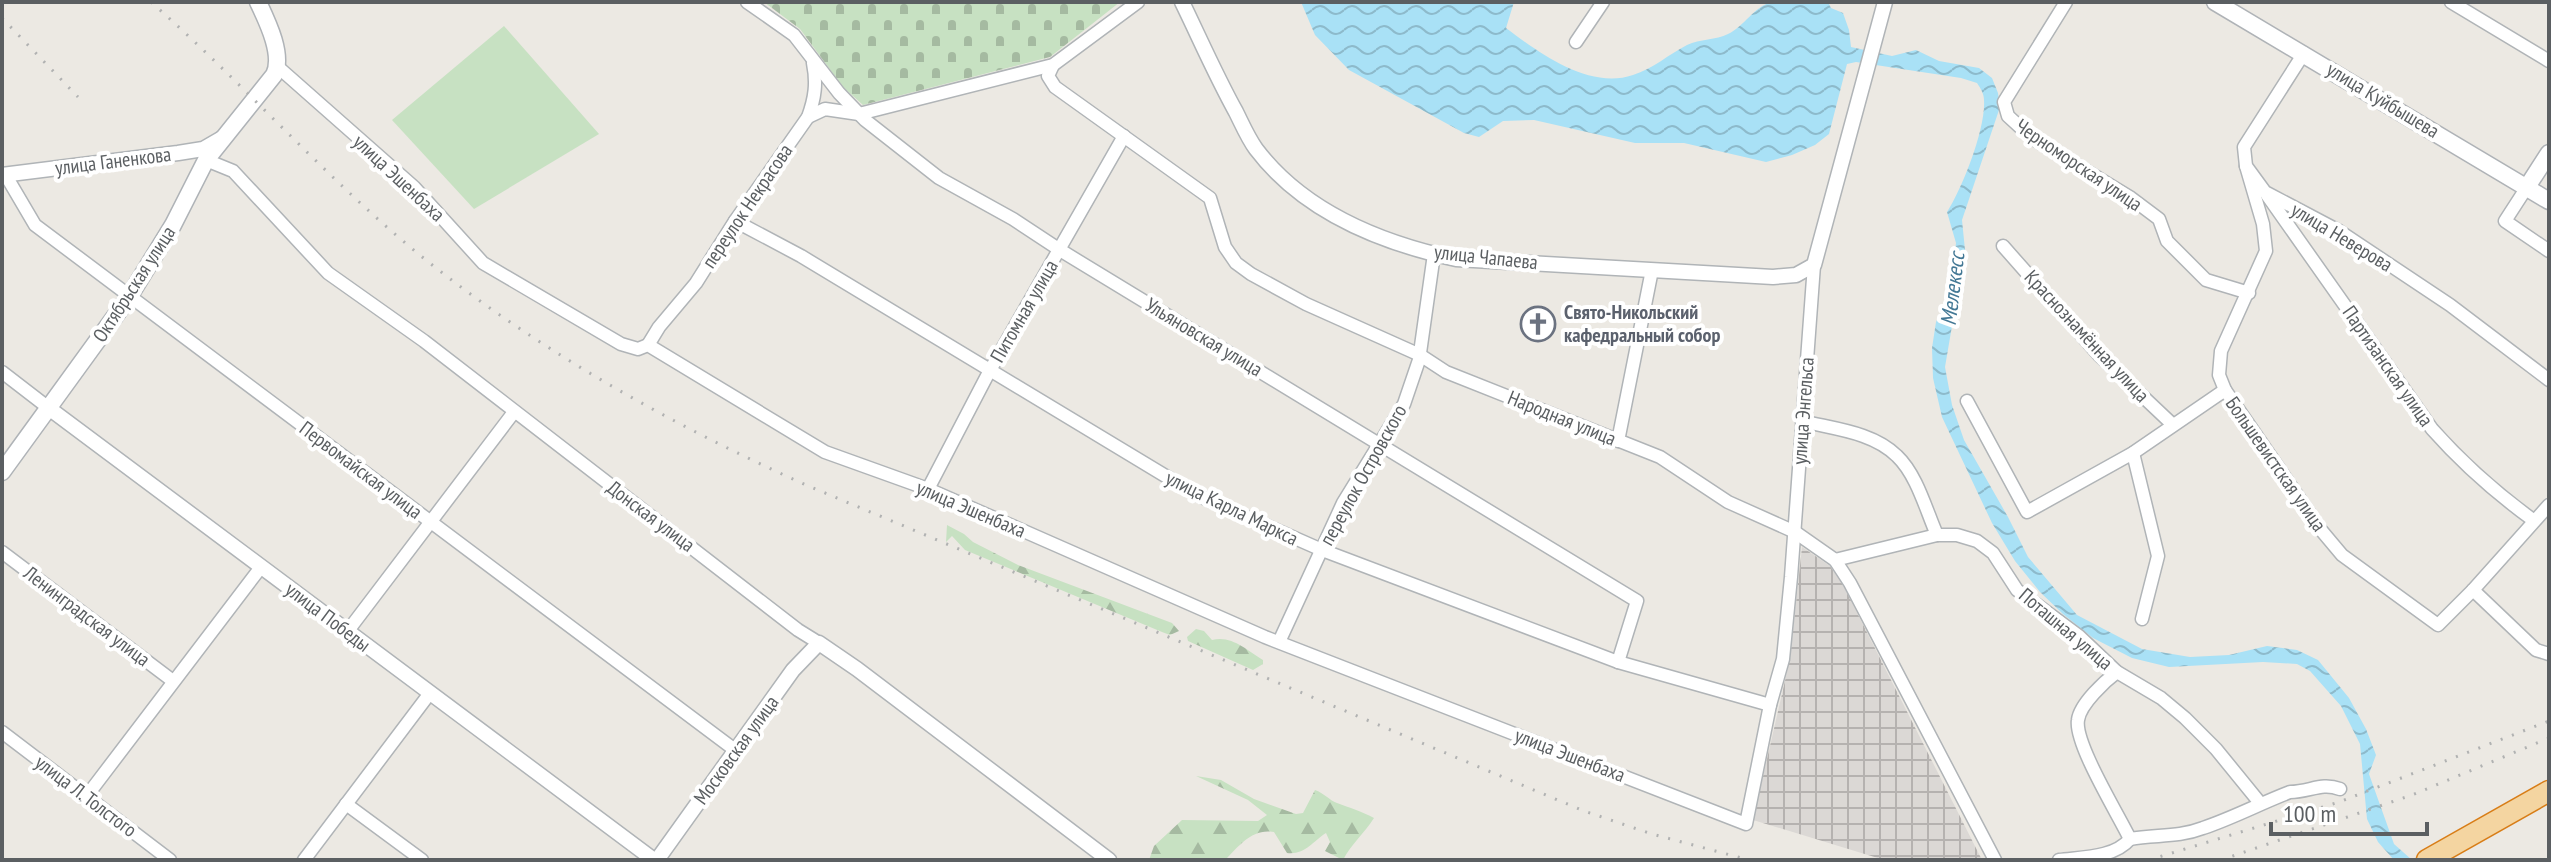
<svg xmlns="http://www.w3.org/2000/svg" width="2551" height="862" font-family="'PT Sans Narrow',sans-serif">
<defs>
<pattern id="industrial-grid" width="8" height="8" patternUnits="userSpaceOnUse" patternTransform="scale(2)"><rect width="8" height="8" fill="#dbd8d5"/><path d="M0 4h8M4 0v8" fill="none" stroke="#b5b2b0"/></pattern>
<pattern id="forest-firs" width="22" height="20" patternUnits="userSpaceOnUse" patternTransform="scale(2)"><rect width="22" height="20" fill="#c7e1c2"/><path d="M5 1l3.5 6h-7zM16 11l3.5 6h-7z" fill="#a5baa1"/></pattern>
<pattern id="cemetery-stones" width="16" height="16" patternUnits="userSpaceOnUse" patternTransform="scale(2)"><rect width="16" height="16" fill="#c7e1c2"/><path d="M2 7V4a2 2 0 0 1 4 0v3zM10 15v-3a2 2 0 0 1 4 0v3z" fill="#a5baa1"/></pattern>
<pattern id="water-waves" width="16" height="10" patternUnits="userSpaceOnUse" patternTransform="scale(2)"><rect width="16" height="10" fill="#a9e1f6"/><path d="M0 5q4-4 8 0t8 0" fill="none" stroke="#8dbacb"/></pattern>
</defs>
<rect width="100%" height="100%" fill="#ece9e3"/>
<!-- industrial -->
<polygon fill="url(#industrial-grid)" points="1802,547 1830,566 1843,585 1982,860 1881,859 1753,820 1790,659"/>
<!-- grass -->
<polygon fill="#c7e1c2" points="504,26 599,134 474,209 392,120"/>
<!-- forest -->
<g fill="url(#forest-firs)">
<polygon points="947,525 964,534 973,542 1018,565 1172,623 1179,631 1170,635 1162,632 965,550 952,536 946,542"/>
<path d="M1196,629l8,2 8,9c20,-5 34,10 51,20v4l-10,6 -65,-29 -1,-4z"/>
<path d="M1196,776l25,4 33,19 42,15 7,-1 12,-23c9,3 14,10 22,13 13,5 24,8 37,15 -10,16 -23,26 -31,42l-18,-9 5,-9 -4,-9c-14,9 -21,22 -39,20l-13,-21c-22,-4 -35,14 -49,28h-76l5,-14 28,-26 76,1 9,-6 -19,-15z"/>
</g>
<!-- cemetery -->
<polygon fill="url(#cemetery-stones)" points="764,2 1120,2 1050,57 863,105 843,87 800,29"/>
<!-- water -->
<path fill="url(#water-waves)" d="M1301,2h213l-8,26c33,25 83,62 127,47 20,-6 36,-21 54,-30 13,-6 29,-5 41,-11 17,-8 25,-27 44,-32 17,-2 39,0 56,0l3,6 12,5 6,17 2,17 41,9 24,-6 23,11 40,7 13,10 6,15 2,14 -38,113 3,30 -20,117 7,38 12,35 44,77 20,40 49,58 65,34 48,8 39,-2 38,-9 30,4 21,10 31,38 17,31 10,26 -7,19 25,70 18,16h-18l-16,-18 -11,-23 -7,-75 -19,-38 -31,-35 -13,-7 -34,-2 -94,5 -37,-9 -39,-20 -30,-24 -23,-22 -25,-31 -23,-38 -50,-106 -9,-39 -1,-30 4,-26 13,-27 7,-52 -9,-31c15,-23 39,-84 37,-112 0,-6 -3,-11 -7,-17l-16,-5 -105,-16 -9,2 -18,70 -14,11 -23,10 -26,7 -82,-19h-49l-101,-23 -31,1 -24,16 -15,-4 -115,-63 -34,-35z"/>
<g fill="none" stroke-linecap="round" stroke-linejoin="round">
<!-- minor casing -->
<g stroke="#b0b4b7" stroke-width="15">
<g id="minor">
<polyline points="747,2 794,35 839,93 865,120 939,178 1013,219 1060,250 1637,601 1618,662"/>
<polyline points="2066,2 2004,102 2008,116 2032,138 2131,198 2159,219 2167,241 2206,280 2249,293"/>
<polyline points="2451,2 2549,61"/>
<polyline points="1576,42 1603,2"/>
<polyline points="2304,53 2244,147 2246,166 2265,192 2339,231 2450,305 2549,380"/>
<polyline points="1053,65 1048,76 1055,87 1210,198 1225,247 1236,263 1251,274 1306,304 1420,355 1446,372 1660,457 1728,502 1795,532 1835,560 1850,583 1995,860"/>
<polyline points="278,67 414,187 483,263 621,344 638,349 648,345 825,452 928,489 1265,637 1746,824 1770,705 1783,659 1791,577 1814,265"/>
<polyline points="808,117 825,109 859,114 1053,65 1138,2"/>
<polyline points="206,160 233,171 328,273 424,341 798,630 819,643"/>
<polyline points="2246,166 2263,224 2266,251 2221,351 2219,375 2225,390 2321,530 2342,555 2438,625 2473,590 2549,505"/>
<polyline points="5,174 35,225 735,750"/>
<polyline points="2527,187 2505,221 2549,251"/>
<path d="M2267,195l165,234c31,35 64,64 101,91"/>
<polyline points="735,221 801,256 1197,495 1322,550 1618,662 1770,705"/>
<polyline points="2003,246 2099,355 2172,424"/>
<path d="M648,345l11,-18 37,-44 39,-62 73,-104c7,-19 9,-34 5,-54"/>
<polyline points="2,372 50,409"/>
<polyline points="1967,401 2027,512 2133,453 2225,390"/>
<path d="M1802,421c32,8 71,11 95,35 20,19 29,54 40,79h20l20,6 16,12 24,37 62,46 38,36 44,26 24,20 31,31 44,54"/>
<polyline points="1618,441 1652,270"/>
<polyline points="2133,453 2158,556 2142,619"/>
<polyline points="928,489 989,372 1124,136"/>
<polyline points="2,552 173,681"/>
<polyline points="1835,560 1937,535"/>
<polyline points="2473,590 2536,650 2549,654"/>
<polyline points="347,632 514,412"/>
<polyline points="1279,642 1343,503 1404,404 1419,360 1434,254"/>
<path d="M2117,672c-12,9 -37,32 -39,48 -4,23 40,94 52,119"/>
<polyline points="2,732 170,860"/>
<polyline points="86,797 261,567"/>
<polyline points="346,804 422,860"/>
<polyline points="304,860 430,693"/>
<path d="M2059,860c23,-3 55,-2 71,-21 25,-5 47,-1 73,-11 30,-10 58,-25 87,-36 20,0 31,-10 50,-3"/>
</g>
</g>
<!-- tertiary casing -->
<g stroke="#b0b4b7" stroke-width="17">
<g id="tertiary">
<path d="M1182,2c18,37 34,74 54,110 6,12 12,26 20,37 47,62 125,94 200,110l317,18 23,-2 18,-10 71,-263"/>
<polyline points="2,175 178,153 203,149 222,138"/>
<polyline points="50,409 654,860"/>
<polyline points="657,860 793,670 819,643 857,669 1109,860"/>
</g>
</g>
<!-- secondary casing -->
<g stroke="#afb3b7" stroke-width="19">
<g id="secondary">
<polyline points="2215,2 2549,201"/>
<polyline points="2527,187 2549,153"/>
<path d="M2,472l127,-175 44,-72 33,-65 68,-85c10,-20 -7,-54 -16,-73"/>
</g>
</g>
<!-- trunk casing -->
<g stroke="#d87d17" stroke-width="23">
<polyline id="trunk" points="2427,860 2549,791"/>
</g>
<!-- minor -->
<use href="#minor" stroke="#fff" stroke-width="12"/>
<!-- tertiary -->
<use href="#tertiary" stroke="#fff" stroke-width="14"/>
<!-- secondary -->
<use href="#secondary" stroke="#fff" stroke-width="16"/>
<!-- trunk -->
<use href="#trunk" stroke="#f4d5a1" stroke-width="20"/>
<!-- rail -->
<g stroke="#b1b2b2" stroke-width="3" stroke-dasharray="2 10" stroke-linecap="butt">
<path d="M151,2c91,80 171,172 265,250 118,96 252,171 390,233l778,326 68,23 97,26"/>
<polyline points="2,18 78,97"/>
<polyline points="2149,860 2339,802 2549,721"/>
<polyline points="2221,860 2412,795 2549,738"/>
</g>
</g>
<!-- icons -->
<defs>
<g id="church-ring" transform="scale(1.8)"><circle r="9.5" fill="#fff" stroke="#6b7280" stroke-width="1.5"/><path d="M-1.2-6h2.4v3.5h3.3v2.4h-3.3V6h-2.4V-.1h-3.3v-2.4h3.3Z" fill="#6b7280"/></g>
</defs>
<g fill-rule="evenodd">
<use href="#church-ring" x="1538" y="324"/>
</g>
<g text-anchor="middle" stroke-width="8" stroke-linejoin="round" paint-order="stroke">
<!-- street labels -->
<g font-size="20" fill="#5b5f62" stroke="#fff">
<text transform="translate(2383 100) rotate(31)" y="7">улица Куйбышева</text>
<text transform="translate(113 161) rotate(-7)" y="7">улица Ганенкова</text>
<text transform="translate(2079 165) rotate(34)" y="7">Черноморская улица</text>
<text transform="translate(399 178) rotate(43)" y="7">улица Эшенбаха</text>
<text transform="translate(747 206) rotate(-56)" y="7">переулок Некрасова</text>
<text transform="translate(2342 237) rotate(31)" y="7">улица Неверова</text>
<text transform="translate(1486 257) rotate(6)" y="7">улица Чапаева</text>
<text transform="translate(134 284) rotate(-57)" y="7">Октябрьская улица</text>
<text transform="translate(1024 311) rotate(-60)" y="7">Питомная улица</text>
<text transform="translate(2087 336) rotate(47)" y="7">Краснознамённая улица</text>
<text transform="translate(1204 337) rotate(31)" y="7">Ульяновская улица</text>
<text transform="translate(2388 366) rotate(55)" y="7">Партизанская улица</text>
<text transform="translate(1803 411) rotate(-86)" y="7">улица Энгельса</text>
<text transform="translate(1562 418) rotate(22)" y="7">Народная улица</text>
<text transform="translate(2276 464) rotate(55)" y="7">Большевистская улица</text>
<text transform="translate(361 470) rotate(37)" y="7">Первомайская улица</text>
<text transform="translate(1363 475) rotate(-61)" y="7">переулок Островского</text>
<text transform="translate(1232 508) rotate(26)" y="7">улица Карла Маркса</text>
<text transform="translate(971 509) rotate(23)" y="7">улица Эшенбаха</text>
<text transform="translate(651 516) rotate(37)" y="7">Донская улица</text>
<text transform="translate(87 616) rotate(37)" y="7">Ленинградская улица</text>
<text transform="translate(328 617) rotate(37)" y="7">улица Победы</text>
<text transform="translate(2066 629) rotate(40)" y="7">Поташная улица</text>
<text transform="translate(736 750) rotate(-54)" y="7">Московская улица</text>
<text transform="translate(1570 755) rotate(21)" y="7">улица Эшенбаха</text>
<text transform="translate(86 796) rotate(37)" y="7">улица Л. Толстого</text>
</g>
<!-- worship labels -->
<g font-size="20" font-weight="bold" fill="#5b616d" stroke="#fff" text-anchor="start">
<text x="1564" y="319">Свято-Никольский<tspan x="1564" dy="23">кафедральный собор</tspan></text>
</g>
<!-- water labels -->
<g font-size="22" font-style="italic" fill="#437895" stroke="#fff">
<text transform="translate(1952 289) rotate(-83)" y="8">Мелекесс</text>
</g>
</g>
<!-- border -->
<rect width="2551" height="862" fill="none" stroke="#5b5f62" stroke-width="8"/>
<!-- scale -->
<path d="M2271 822v12h156v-12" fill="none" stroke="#5b5f62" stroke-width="4"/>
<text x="2283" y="822" font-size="24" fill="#5b5f62" stroke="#ffffff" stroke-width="6" paint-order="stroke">100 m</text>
</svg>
